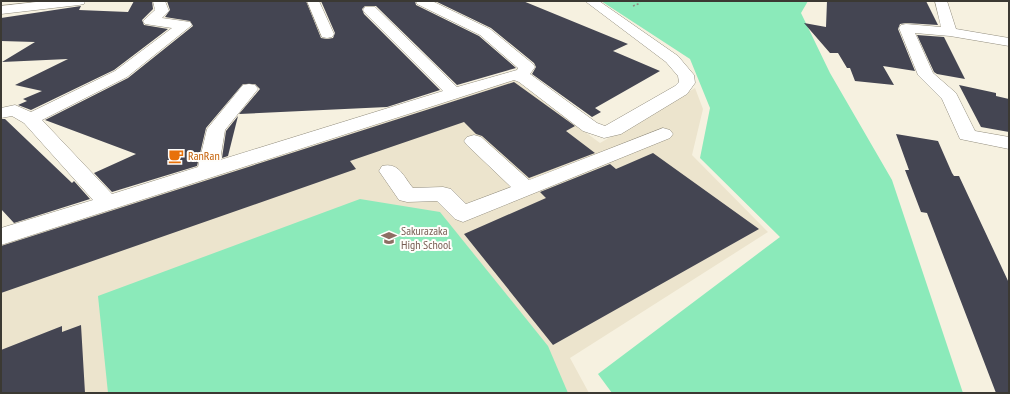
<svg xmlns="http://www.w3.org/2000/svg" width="1010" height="394" font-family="'PT Sans Narrow',sans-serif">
<rect width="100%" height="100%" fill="#f6f1e0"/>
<!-- built -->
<polygon fill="#ece4cd" points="514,79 600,143 695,88 703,109 692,155 768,232 570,358 589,393 1,393 1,244"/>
<!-- green -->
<g fill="#8beaba">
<polygon points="601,1 808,1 801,13 830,73 892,180 963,393 612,393 598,374 780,237 700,158 710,108 690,59"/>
<polygon points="360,199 440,212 548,346 568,393 108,393 98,296"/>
</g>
<!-- building -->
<g fill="#444552">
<polygon points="134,1 152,1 153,9 142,20 144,25 168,29 114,70 31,110 18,105 27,101 23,99 42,91 15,85 68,59 2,62 35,42 1,41 1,18 81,6 79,10 128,12"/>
<polygon points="167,1 306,1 321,38 327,39 333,38 335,33 321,1 415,1 416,5 479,36 516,68 457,85 376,6 365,6 362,9 364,14 440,90 387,107 239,114 260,89 255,84 243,84 206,128 197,166 112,192 94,173 136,154 45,120 128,78 193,26 190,21 165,17 170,10"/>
<polygon points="435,1 523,1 628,44 613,51 660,71 595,108 601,112 592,117 532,74 536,67 534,63 491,28"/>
<polygon points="827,1 926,1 938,25 906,23 900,24 898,29 915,71 883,66 894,85 855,81 850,68 847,68 838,53 830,53 804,23 826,27"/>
<polygon points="917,35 944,37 965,79 937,74 934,72"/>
<polygon points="514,82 575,126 566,131 595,153 529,178 482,136 476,134 464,122 350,161 356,169 1,293 1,246"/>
<polygon points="959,85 996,93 996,96 1009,99 1009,132 981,127"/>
<polygon points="238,116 228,156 222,158 226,131"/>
<polygon points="1,119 5,119 72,183 74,181 90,199 14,223 1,209"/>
<polygon points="896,134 938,141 952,173 954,176 959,176 1009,283 1009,393 996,393 927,213 921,212 905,170 909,170"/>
<polygon points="653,153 759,229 553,345 464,234 546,198 540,192 610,164 616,169"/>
<polygon points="81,325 85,393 1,393 1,350 62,326 62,332"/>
</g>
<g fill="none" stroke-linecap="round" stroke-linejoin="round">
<!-- minor casing -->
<g stroke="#938e7f" stroke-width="1">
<g id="minor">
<polygon points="45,1 85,1 84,4 79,5 1,14 1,6"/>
<polygon points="153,1 165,1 169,11 162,18 190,22 192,25 127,77 42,120 112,194 198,167 207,129 243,85 249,84 255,85 258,89 225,130 220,160 443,91 365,13 363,10 365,7 375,7 457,87 517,70 518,68 480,35 417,4 416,1 432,1 490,29 533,64 535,67 530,74 597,123 605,126 675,86 679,82 678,76 666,62 585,1 599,1 678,56 694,75 695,83 687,94 621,134 604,138 583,131 519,82 514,80 1,245 1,228 93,200 24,123 12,116 1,118 1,108 15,105 31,112 115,71 172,28 145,24 143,21 155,10"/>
<polygon points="307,1 319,1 334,34 332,37 327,38 322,37"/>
<polygon points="935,1 947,1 956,29 1009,38 1009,46 950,36 915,33 933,73 956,93 975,131 1009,137 1009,149 960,139 942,99 918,75 899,28 901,25 906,24 941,27"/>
<path d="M663,128l7,2 3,4 -3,4 -207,84 -8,-3 -18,-18 -30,1 -8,-2 -20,-29 3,-5c17,-4 21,10 31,22l30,-1 8,2 15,15 45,-17 -44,-42 -3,-4 3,-4 7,-2 7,2 48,43z"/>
</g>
</g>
<!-- path -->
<polyline stroke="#928f84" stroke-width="1.5" stroke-dasharray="2 2" stroke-linecap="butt" points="633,6 638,4 640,1"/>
<!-- minor -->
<use href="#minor" fill="#fff" fill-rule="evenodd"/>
</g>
<!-- icons -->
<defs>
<g id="cafe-bare" transform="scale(1.2)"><path d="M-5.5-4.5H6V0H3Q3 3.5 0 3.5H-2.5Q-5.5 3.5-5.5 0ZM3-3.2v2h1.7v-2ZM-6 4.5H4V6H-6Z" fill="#e8710a" stroke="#fffefb" stroke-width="2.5" paint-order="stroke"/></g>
<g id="school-bare" transform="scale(1.2)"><path d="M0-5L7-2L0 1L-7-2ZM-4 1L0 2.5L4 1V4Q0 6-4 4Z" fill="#8d6e63" stroke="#fffefb" stroke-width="2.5" paint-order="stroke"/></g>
</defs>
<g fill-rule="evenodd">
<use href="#cafe-bare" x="176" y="156"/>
<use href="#school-bare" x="389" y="238"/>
</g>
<g text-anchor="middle" stroke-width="4" stroke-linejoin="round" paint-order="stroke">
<!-- food labels -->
<g font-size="12" fill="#c56008" stroke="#fffefb" text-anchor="start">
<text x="188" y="160">RanRan</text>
</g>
<!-- education labels -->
<g font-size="12" fill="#785e54" stroke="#fffefb" text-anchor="start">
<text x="401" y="235">Sakurazaka<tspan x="401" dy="14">High School</tspan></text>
</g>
</g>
<!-- border -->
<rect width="1010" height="394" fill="none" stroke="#3b3933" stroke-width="4"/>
</svg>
